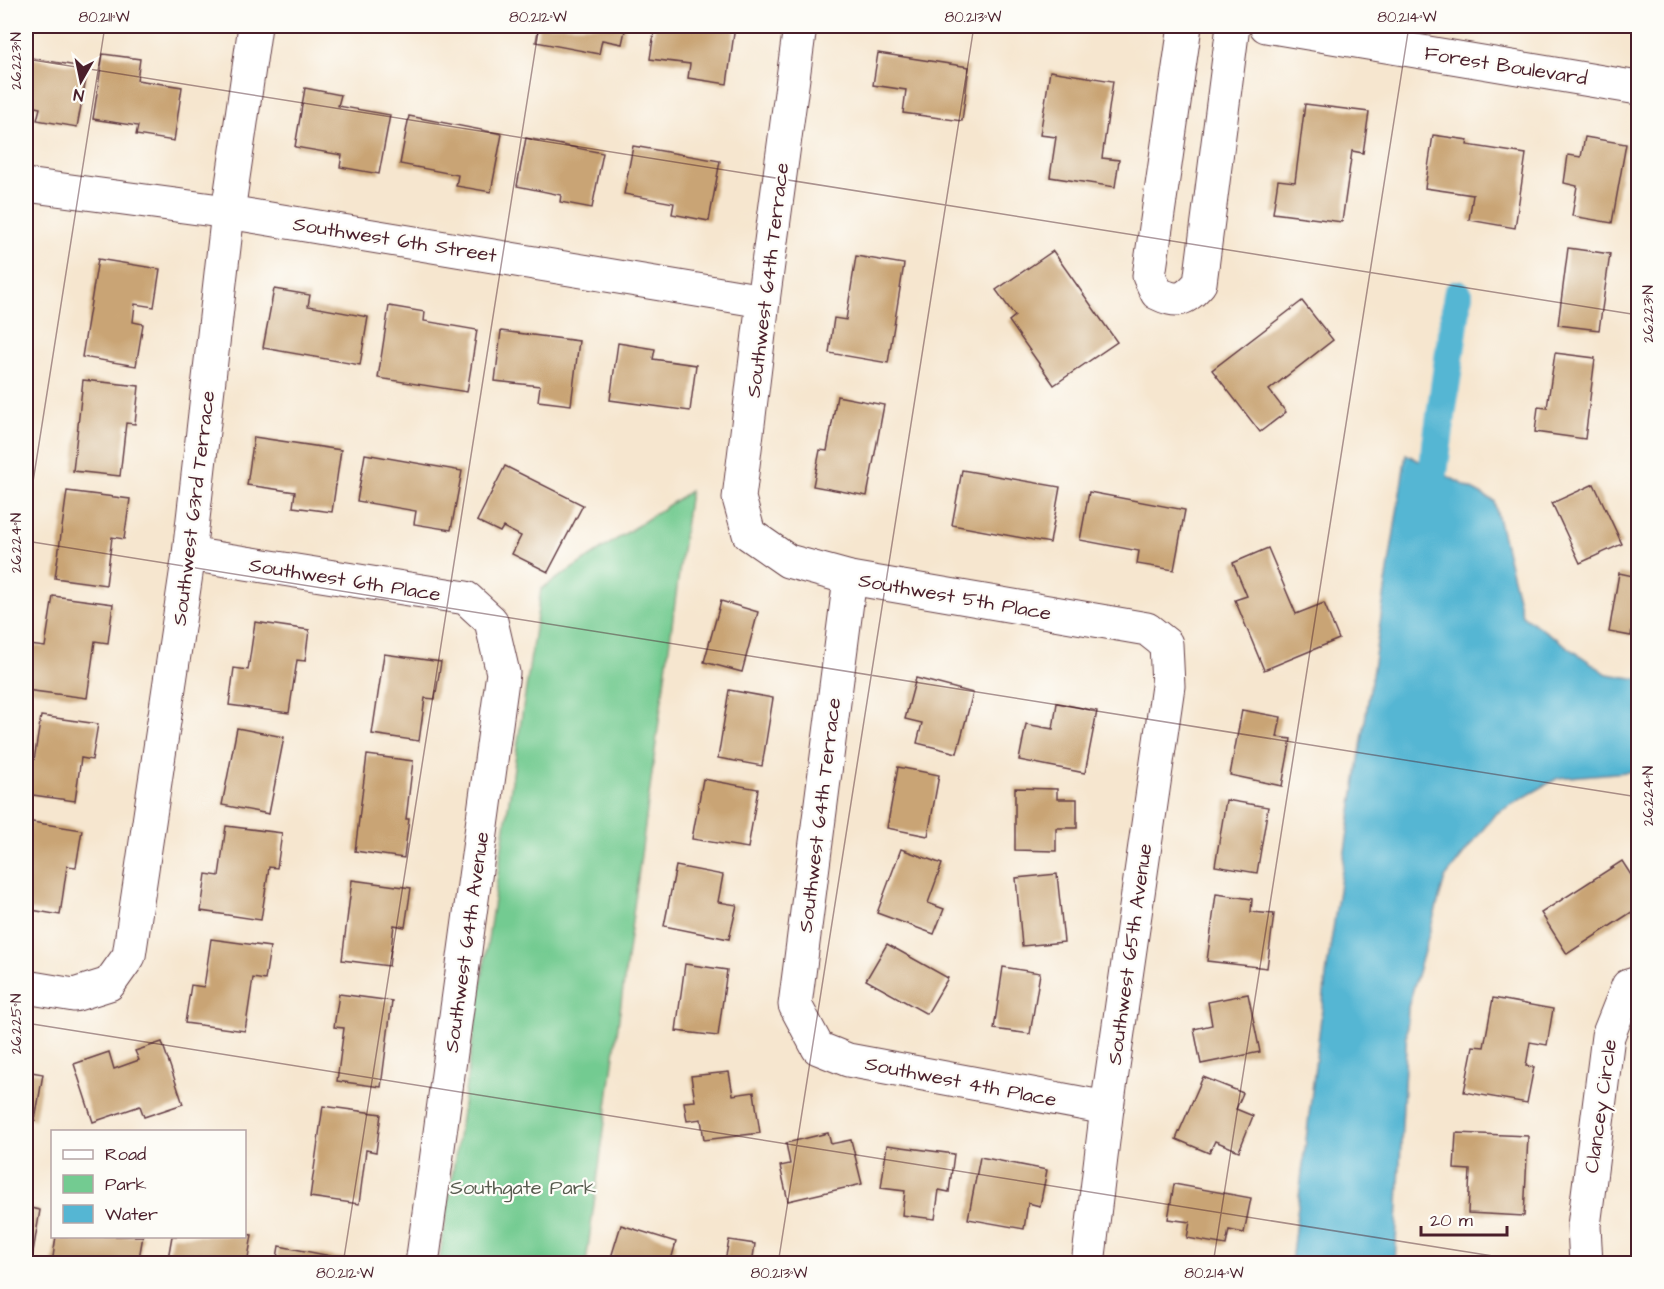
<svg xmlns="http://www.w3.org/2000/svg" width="1664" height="1289" font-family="'Architects Daughter',sans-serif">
<rect width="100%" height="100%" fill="#fdfcf7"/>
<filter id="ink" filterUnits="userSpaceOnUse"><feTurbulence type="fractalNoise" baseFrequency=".0167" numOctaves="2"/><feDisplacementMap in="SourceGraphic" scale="12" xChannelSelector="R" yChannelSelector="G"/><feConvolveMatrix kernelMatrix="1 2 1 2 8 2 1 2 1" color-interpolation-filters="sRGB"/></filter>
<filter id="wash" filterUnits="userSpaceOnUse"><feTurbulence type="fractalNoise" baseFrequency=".008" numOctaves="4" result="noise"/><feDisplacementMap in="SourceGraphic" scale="24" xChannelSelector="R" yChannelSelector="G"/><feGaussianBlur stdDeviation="1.35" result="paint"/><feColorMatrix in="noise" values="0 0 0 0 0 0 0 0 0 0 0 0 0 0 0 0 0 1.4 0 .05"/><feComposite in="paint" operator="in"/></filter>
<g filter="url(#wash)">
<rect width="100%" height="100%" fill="#f6e6cf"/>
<!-- green -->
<polygon fill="#73cb91" stroke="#5e755e" stroke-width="1.5" points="690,491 586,1263 439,1263 541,589"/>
<!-- water -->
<polygon fill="#55b6d3" stroke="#506a7f" stroke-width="1.5" points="1406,454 1494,501 1522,615 1607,674 1638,679 1638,771 1558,778 1495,814 1445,878 1408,1007 1395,1263 1291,1263 1327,968"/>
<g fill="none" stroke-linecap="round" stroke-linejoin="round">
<!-- canal -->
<polyline stroke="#55b6d3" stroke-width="30" points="1428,508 1458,295"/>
</g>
<g id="blocks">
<!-- building -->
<g fill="#c9a474">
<polygon points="432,26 470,26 469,33"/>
<polygon points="539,26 626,26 622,44 602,40 599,54 536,42"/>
<polygon points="655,26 735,26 727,84 688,78 690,64 650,59"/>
<polygon points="878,53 969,67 962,121 903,113 906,90 873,85"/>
<polygon points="103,54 140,59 137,80 182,87 174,141 136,135 138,126 93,119"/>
<polygon points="26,57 88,68 77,127 37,120 40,108 26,105"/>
<polygon points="1050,71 1113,81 1102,158 1119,160 1115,187 1050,177 1056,137 1040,135"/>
<polygon points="305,88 341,95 338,106 390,115 379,174 340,167 342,155 295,147"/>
<polygon points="1305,104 1369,112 1363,153 1352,151 1342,222 1273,213 1278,180 1295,182"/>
<polygon points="409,116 502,134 491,192 456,186 458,175 400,164"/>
<polygon points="1433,135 1468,140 1467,145 1526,154 1515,228 1469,220 1473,195 1425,188"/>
<polygon points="1585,137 1626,144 1612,223 1572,216 1577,186 1564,183 1568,155 1581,157"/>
<polygon points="526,138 603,153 592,208 560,202 561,195 517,186"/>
<polygon points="633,146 720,161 709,221 672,214 674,203 624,194"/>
<polygon points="1568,248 1610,254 1599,330 1558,325"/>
<polygon points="1053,251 1117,342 1054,385 1009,321 1015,316 996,290"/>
<polygon points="856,256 904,264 888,363 829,353 834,318 846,320"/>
<polygon points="98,259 160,269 154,307 135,304 133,322 143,324 136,366 82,357"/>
<polygon points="274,289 310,295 308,306 368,317 360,365 263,348"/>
<polygon points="1302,301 1333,340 1269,390 1286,412 1260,432 1212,370"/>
<polygon points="389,306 425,312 424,321 477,330 467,392 378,378"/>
<polygon points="501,331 579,341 571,405 538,401 540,386 495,381"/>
<polygon points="618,343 655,349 653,359 696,365 690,411 610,400"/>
<polygon points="1555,353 1595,358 1585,439 1535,432 1538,407 1547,408"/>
<polygon points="83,380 139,386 135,424 126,423 120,476 73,471"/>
<polygon points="837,396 884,405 867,496 813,486 820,450 827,451"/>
<polygon points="254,437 341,450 332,512 293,507 295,492 247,485"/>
<polygon points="365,454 462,471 451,530 414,524 416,511 357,501"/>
<polygon points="505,466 583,505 548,572 512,554 521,536 503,527 500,532 477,521"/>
<polygon points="962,470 1060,487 1050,543 952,525"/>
<polygon points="1594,484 1622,544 1580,563 1552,503"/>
<polygon points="67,491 130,499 124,539 112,537 106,585 55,578"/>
<polygon points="1089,492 1185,510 1174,570 1137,564 1139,551 1080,540"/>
<polygon points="1268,548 1296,614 1324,603 1339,639 1264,670 1235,600 1247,596 1233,563"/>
<polygon points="1619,573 1638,577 1638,628 1632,627 1631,636 1609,632"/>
<polygon points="53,596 113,604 108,643 95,641 87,698 26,690 30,645 45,647"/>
<polygon points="721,601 758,612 742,672 704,662"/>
<polygon points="255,622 309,630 305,661 297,660 289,713 229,705 234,668 248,670"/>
<polygon points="384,654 441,662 435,699 425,698 419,741 372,734"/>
<polygon points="916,678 973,693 957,753 917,743 922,723 905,719"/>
<polygon points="729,690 773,698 762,766 718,758"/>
<polygon points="1057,703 1097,711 1085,773 1019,760 1026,724 1053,729"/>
<polygon points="1242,710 1281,717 1277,737 1291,739 1282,786 1230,775"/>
<polygon points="41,716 98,724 92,760 81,758 75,801 26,794 26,759 34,760"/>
<polygon points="237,728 284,737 269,814 222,805"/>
<polygon points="367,755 413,761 406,819 409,819 404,858 355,851"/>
<polygon points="898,767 939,775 928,836 887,828"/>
<polygon points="703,779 758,789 748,848 692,839"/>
<polygon points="1015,788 1057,789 1057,799 1077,799 1077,828 1056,828 1056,851 1015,850"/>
<polygon points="1226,800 1268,807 1257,873 1215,866"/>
<polygon points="26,821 82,830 76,867 67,866 60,915 26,909"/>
<polygon points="226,826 282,833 277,868 269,867 261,920 201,911 206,874 219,876"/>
<polygon points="901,849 942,864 928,903 944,909 934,934 877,913"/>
<polygon points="1622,861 1638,886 1638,908 1567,954 1541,913"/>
<polygon points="676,866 723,875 718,902 737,905 729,939 664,926"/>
<polygon points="1057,874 1064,942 1022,946 1016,878"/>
<polygon points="352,880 411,888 405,927 394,925 389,966 342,960"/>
<polygon points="1216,894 1252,899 1251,912 1274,914 1267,968 1207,961"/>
<polygon points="211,939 270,947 265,980 253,978 245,1031 185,1023 191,985 204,987"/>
<polygon points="887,944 948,978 927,1014 866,980"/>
<polygon points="685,964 727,970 718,1036 676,1031"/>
<polygon points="1003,967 1040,973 1030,1034 994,1029"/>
<polygon points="339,994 392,1001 381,1087 337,1081 344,1028 334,1027"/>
<polygon points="1248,994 1260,1052 1201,1064 1194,1029 1212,1025 1208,1002"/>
<polygon points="1493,998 1553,1009 1547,1045 1530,1042 1526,1066 1534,1067 1527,1103 1464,1092 1473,1046 1484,1047"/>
<polygon points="162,1042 183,1104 144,1117 140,1106 93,1122 74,1064 109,1052 114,1069 139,1060 135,1051"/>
<polygon points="26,1071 43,1074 35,1120 26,1118"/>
<polygon points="729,1072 733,1095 754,1092 760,1133 704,1140 701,1119 687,1121 684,1102 695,1101 691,1076"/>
<polygon points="1203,1077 1243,1093 1236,1109 1253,1116 1239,1151 1215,1141 1209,1153 1176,1139"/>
<polygon points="323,1106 381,1114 376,1152 366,1150 359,1204 310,1197"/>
<polygon points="828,1133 831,1144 851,1140 862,1184 788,1201 780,1166 790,1164 786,1143"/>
<polygon points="1456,1133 1528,1136 1524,1216 1468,1213 1470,1170 1454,1169"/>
<polygon points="887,1145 954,1154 949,1192 939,1190 935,1219 902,1215 905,1191 881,1188"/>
<polygon points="980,1157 1047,1170 1040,1206 1028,1203 1024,1229 968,1219"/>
<polygon points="1174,1184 1251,1198 1244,1233 1229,1230 1226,1245 1187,1238 1190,1222 1168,1219"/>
<polygon points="26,1207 40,1210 31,1264 26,1264"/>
<polygon points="621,1225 676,1242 670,1264 609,1264"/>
<polygon points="244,1234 252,1235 247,1264 167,1264 172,1236 244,1236"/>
<polygon points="56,1236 143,1236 138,1264 52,1264"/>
<polygon points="729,1240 755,1244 752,1264 697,1264 698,1256 725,1261"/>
<polygon points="279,1246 362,1262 362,1264 276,1264"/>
</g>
</g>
</g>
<g filter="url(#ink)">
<use href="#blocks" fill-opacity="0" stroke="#643d44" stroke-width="1.5"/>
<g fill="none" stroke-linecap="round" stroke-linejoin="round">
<!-- minor casing -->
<g stroke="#643d44" stroke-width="35">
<g id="minor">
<polyline points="800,26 763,301 739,498 749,534 788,561 850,578 1147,629 1166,644 1168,686 1107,1108 1088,1264"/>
<path d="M1185,26l-36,250 8,17c21,10 27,8 43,-10l33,-257"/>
<polyline points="1266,26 1638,88"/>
<polyline points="26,185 228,212 763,301"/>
<polyline points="189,554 466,598 491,621 503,673 422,1264"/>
<polyline points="850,578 795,1005 818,1048 848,1060 1107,1108"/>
<polyline points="26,987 74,995 109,984 129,956 189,554 228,212 255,26"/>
<polyline points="1586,1264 1584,1226 1608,1036 1628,986 1638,983"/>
</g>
</g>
<!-- minor -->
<use href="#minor" stroke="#fff" stroke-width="33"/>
</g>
</g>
<!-- ticks -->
<path fill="none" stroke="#4a1f2b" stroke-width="1.5" stroke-opacity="0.45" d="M26,59l1612,256M26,526l79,-500M26,541l1612,256M26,1023l1517,241M343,1264l196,-1238M778,1264l196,-1238M1213,1264l196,-1238"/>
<g text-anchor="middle" stroke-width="4.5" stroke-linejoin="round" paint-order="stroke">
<!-- street labels -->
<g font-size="20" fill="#4a1f2b" stroke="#fdfcf7">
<text transform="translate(1506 65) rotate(9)" y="7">Forest Boulevard</text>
<text transform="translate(395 239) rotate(9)" y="7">Southwest 6th Street</text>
<text transform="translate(767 280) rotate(-83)" y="7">Southwest 64th Terrace</text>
<text transform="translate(193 508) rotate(-83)" y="7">Southwest 63rd Terrace</text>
<text transform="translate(345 579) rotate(9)" y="7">Southwest 6th Place</text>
<text transform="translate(955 596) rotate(10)" y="7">Southwest 5th Place</text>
<text transform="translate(819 815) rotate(-83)" y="7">Southwest 64th Terrace</text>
<text transform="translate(466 942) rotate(-82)" y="7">Southwest 64th Avenue</text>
<text transform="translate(1129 954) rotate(-82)" y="7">Southwest 65th Avenue</text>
<text transform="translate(961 1081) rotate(11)" y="7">Southwest 4th Place</text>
<text transform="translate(1600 1106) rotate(-82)" y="7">Clancey Circle</text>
</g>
<!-- park labels -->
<g font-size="20" fill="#585b4f" stroke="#fdfcf7">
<text x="523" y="1194">Southgate Park</text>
</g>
</g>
<!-- margin -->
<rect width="1664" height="1289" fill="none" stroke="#fdfcf7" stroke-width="66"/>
<!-- legend -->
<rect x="51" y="1130" width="195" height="108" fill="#fdfcf7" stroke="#b5a4a5" stroke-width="1.5"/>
<rect x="63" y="1150" width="30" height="9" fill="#ffffff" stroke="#b5a4a5" stroke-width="1.5"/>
<text x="105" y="1160" font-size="18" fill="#4a1f2b">Road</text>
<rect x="63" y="1175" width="30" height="18" fill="#73cb91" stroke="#b5a4a5" stroke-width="1.5"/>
<text x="105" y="1190" font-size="18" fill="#4a1f2b">Park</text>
<rect x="63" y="1205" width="30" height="18" fill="#55b6d3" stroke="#b5a4a5" stroke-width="1.5"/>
<text x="105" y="1220" font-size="18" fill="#4a1f2b">Water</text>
<!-- north arrow -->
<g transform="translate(81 81) rotate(189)" stroke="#fdfcf7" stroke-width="4.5" paint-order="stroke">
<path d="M0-4.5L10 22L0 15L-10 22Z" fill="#4a1f2b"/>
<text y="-9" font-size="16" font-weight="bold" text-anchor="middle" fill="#4a1f2b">N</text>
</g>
<!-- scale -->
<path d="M1421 1226v9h86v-9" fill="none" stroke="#4a1f2b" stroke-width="3"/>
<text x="1430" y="1226" font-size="18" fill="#4a1f2b" stroke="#fdfcf7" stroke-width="4.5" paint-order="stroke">20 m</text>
<rect x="33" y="33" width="1598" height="1223" fill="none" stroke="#4a1f2b" stroke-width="2"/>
<g font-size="15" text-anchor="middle" fill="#4a1f2b">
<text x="104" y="22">80.211°W</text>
<text x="538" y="22">80.212°W</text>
<text x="973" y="22">80.213°W</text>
<text x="1407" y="22">80.214°W</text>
<text transform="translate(16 61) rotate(-90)" y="5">26.223°N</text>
<text transform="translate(1648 314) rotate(-90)" y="5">26.223°N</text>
<text transform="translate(16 543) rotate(-90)" y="5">26.224°N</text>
<text transform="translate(1648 796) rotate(-90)" y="5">26.224°N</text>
<text transform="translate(16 1024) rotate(-90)" y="5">26.225°N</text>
<text x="345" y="1278">80.212°W</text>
<text x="779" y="1278">80.213°W</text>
<text x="1214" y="1278">80.214°W</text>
</g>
</svg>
